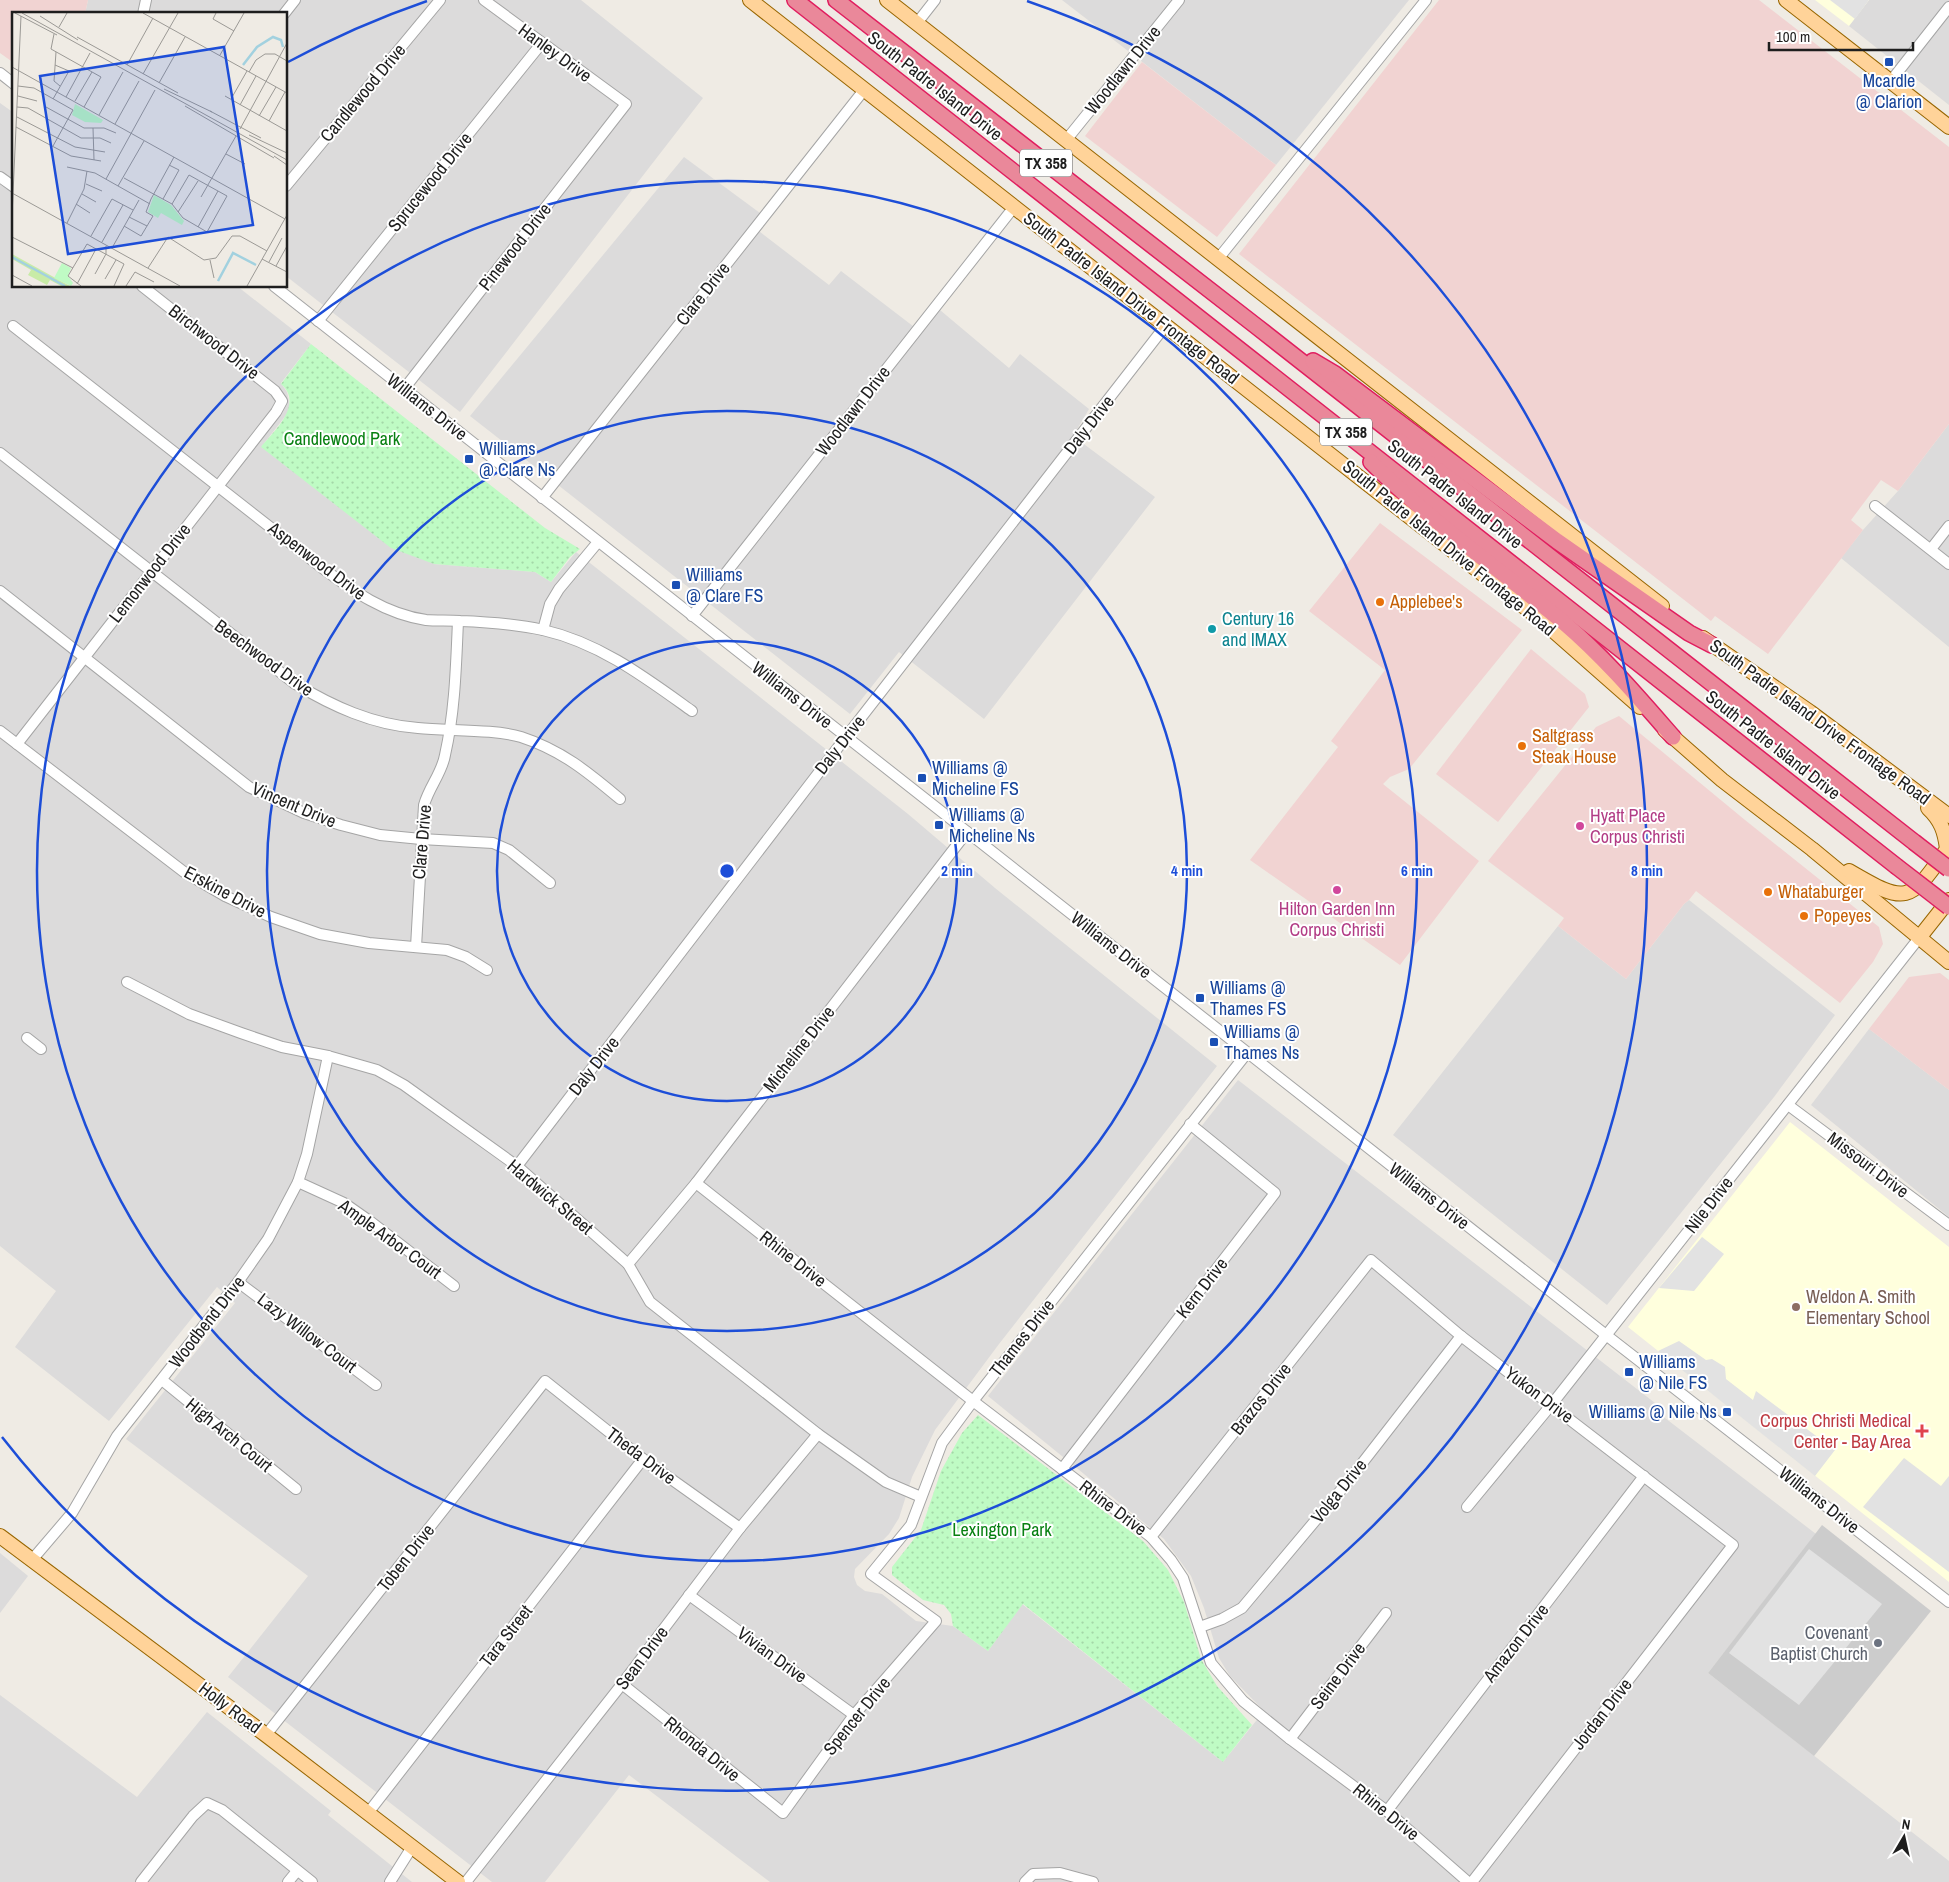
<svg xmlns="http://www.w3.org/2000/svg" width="1949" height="1882" font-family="'Archivo Narrow',sans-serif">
<defs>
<pattern id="park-dots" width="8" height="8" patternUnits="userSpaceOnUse" patternTransform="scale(1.25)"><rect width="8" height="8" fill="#bffbc4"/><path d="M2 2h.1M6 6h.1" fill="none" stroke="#a4d7a8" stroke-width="1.8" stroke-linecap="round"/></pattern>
</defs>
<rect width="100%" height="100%" fill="#efebe4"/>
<!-- residential -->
<g fill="#dcdbdb">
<polygon points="88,0 581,0 703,98 460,412 286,276 286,14 85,14"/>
<polygon points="1062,0 1409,0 1276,165"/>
<polygon points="1869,0 1949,0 1949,105 1849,26"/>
<polygon points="0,103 14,113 14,286 237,286 311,344 281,383 287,392 290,406 287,414 262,446 434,564 535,572 551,582 576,552 908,814 995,888 1217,1066 999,1344 935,1430 912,1477 899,1518 889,1534 855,1569 854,1577 857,1585 865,1591 882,1594 916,1621 953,1626 988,1651 1022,1604 1223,1762 1264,1711 1230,1676 1219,1658 1204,1608 1191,1576 1164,1539 988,1396 1238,1080 1655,1403 1652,1408 1816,1534 1708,1673 1949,1861 1949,1882 770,1882 629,1775 545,1882 492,1882 228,1677 308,1576 126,1439 235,1303 217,1287 109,1421 15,1347 56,1291 0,1246"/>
<polygon points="684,157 760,213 751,225 829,285 841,271 922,333 940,310 1009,368 1020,354 1089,409 1073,436 1155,497 984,719 899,652 850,714 470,416"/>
<polygon points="1949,424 1949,647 1841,558 1863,530 1898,491"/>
<polygon points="1689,900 1835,1015 1774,1097 1607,1305 1393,1135 1558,926 1626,979 1684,904"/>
<polygon points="1869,1029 1949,1090 1949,1217 1811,1105"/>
<polygon points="0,1553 28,1576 0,1613"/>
<polygon points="0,1695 137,1797 207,1712 331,1811 328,1815 412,1882 0,1882"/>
</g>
<!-- commercial -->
<g fill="#f1d3d2">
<polygon points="0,0 88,0 85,14 14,14 14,63 0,53"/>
<polygon points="1439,0 1759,0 1949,147 1949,424 1898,491 1881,480 1851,520 1863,530 1768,654 1715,616 1711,621 1692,606 1239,254"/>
<polygon points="1142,62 1276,165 1217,237 1085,136"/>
<polygon points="1380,523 1522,630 1409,769 1390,777 1383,784 1479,861 1400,965 1250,860 1338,747 1331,741 1385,670 1309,611"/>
<polygon points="1531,649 1585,694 1589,707 1498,822 1436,774"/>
<polygon points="1619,716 1745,820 1879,927 1883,944 1873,962 1840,1003 1696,891 1689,900 1684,904 1626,979 1558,926 1564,918 1488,861 1596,727"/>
<polygon points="1940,973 1949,980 1949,1090 1869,1029 1909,977"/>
</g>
<!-- education -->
<g fill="#ffd">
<polygon points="1815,0 1869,0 1849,26"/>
<polygon points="1790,1122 1949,1247 1949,1582 1628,1327"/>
</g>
<!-- religious -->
<polygon fill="#ccc" points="1822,1525 1931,1611 1814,1756 1708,1673"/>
<!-- park -->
<g fill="url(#park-dots)">
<path d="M311,344l234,184 35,21 -10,8 -19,25 -16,-10 -101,-8 -43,-16 -130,-101c14,-17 43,-43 20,-63z"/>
<polygon points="978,1415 1143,1541 1168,1570 1184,1602 1201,1659 1217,1686 1252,1725 1223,1762 1023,1604 988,1651 953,1626 951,1614 944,1605 923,1600 892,1575 892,1567 921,1530 941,1471 962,1433"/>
</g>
<!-- parking -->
<g fill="#e2e2e2">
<polygon points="1830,0 1869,0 1855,19"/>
<polygon points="1702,1237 1724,1254 1694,1291 1659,1288"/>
<polygon points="1679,1341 1706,1360 1712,1359 1725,1367 1726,1379 1753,1400 1756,1391 1835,1450 1815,1476 1658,1351"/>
<polygon points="1904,1458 1941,1486 1949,1476 1949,1572 1863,1507"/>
<polygon points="1809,1549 1882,1604 1799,1705 1729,1653"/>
</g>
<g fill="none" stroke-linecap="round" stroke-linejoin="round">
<!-- minor casing -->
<g stroke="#a5a5a5" stroke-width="12">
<g id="minor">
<polyline points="143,14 146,0"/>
<polyline points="284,14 295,0"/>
<polyline points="917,23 935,0"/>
<polyline points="0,73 14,84"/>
<polyline points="1890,82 1949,7"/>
<polyline points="1067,139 1179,0"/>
<polyline points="0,177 14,187"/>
<polyline points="286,186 440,0"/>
<polyline points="1218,259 1426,0"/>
<polyline points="274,286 1606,1335 1949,1602"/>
<polyline points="318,321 541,44"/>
<path d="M13,326l308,241c32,24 64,47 105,53 11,1 23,0 34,1 28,1 56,3 83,9 57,13 103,48 149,81"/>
<polyline points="404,389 626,104 484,0"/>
<path d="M0,453l294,230c38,23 79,42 124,45 29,3 76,1 103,9 40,13 67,35 99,62"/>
<polyline points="542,498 864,90"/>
<polyline points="1875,506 1949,564"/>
<polyline points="1931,549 1949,526"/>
<polyline points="0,591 249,787 304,813 341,825 380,835 421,839 493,843 509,850 550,883"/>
<polyline points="692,616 1014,207"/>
<polyline points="543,630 550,604 559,589 598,542"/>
<polyline points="0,731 184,872 225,896 271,917 320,934 369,943 447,950 466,957 487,970"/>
<polyline points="17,744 276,412 282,401 275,391 142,286"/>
<path d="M416,947l8,-142c5,-18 18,-32 21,-50 10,-44 11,-89 13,-134"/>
<polyline points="127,982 189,1014 241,1033 282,1047 328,1056 377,1070 404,1085 517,1166 628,1264 650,1302 818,1434 886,1482 921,1497"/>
<polyline points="27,1038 41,1049"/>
<polyline points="1788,1105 1949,1225"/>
<polyline points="517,1166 846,737 1166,325"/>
<polyline points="298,1182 344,1203 371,1222 454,1286"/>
<polyline points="696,1183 973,1401 1151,1537 1171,1560 1183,1578 1211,1663 1243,1701 1290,1739 1387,1811 1468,1882"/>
<polyline points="628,1264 696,1183 967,832"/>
<polyline points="238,1282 376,1385"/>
<polyline points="162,1380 296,1489"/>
<polyline points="1062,1469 1275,1193 1190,1124"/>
<polyline points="1467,1507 1552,1404 1919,938"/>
<polyline points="1151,1537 1371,1260 1461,1336 1733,1545 1472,1882"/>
<polyline points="31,1561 72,1513 117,1436 238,1282 268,1239 298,1182 307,1154 328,1056"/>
<polyline points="689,1595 854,1715"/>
<polyline points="1200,1627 1222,1619 1242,1608 1346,1484 1461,1336"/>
<polyline points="622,1684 783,1813 854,1715 936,1621 871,1574 911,1525 942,1443 973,1401 1247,1053"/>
<polyline points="266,1735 545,1381 643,1459 740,1528"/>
<polyline points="1290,1739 1386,1613"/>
<polyline points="1387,1811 1644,1476"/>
<polyline points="368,1813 643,1459"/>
<polyline points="141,1882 193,1816 207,1803 222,1810 312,1882"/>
<polyline points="288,1882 297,1871"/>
<polyline points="390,1882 412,1847"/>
<polyline points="466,1882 622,1684 740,1528 818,1434"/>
<polyline points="1025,1882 1033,1874 1060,1873 1093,1882"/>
</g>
</g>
<!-- major casing -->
<g stroke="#986600" stroke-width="16">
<g id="major">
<polyline points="750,0 1540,619 1640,707"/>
<polyline points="887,0 1662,606"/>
<polyline points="1786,0 1949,127"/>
<polyline points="1703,638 1810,712 1949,816"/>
<polyline points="1665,730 1722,780 1812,849 1949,962"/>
<path d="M1849,871c58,34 60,32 98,-22 -2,-17 -6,-29 -19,-41"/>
<polyline points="1919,938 1949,900"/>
<polyline points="0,1536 266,1735 458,1882"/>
</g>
</g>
<!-- highway casing -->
<g stroke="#e01e5f" stroke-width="18">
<g id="highway">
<polyline points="795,0 1896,866"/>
<polyline points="836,0 1256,326 1914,842"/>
<polyline points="1313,361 1335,374 1557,541 1689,633 1712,645"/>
<path d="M1371,462c59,59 128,107 192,160 41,35 75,75 110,115"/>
</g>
</g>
<!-- minor -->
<use href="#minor" stroke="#fff" stroke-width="10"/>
<!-- major -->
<use href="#major" stroke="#ffd399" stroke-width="14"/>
<!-- highway -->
<use href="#highway" stroke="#ea889a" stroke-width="15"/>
<!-- highway-bridge casing -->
<g stroke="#e01e5f" stroke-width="18" stroke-linecap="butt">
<g id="highway-bridge">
<polyline points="1914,842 1949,869"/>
<polyline points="1896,866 1949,907"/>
</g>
</g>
<!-- highway-bridge -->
<use href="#highway-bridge" stroke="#ea889a" stroke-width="15"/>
</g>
<!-- distance rings -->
<g fill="none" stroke="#1d4ed8" stroke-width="2.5">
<circle cx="727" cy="871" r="230"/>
<circle cx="727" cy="871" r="460"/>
<circle cx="727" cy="871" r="690"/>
<path d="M288 62A920 920 0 0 1 427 1M1027 1A920 920 0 1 1 2 1437"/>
</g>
<!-- markers -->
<g fill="#1a4fb4" stroke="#fff" stroke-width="2">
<rect x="1884" y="57" width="10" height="10" rx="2.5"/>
<rect x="464" y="454" width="10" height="10" rx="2.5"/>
<rect x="671" y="580" width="10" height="10" rx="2.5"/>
<rect x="917" y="773" width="10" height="10" rx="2.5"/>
<rect x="934" y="820" width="10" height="10" rx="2.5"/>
<rect x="1195" y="993" width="10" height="10" rx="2.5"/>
<rect x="1209" y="1037" width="10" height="10" rx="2.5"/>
<rect x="1624" y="1367" width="10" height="10" rx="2.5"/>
<rect x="1722" y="1407" width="10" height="10" rx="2.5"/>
</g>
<g fill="#e8710a" stroke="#fff" stroke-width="2">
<circle cx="1380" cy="602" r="5"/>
<circle cx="1522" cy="746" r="5"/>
<circle cx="1768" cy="892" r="5"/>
<circle cx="1804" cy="916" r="5"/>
</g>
<circle fill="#0f9aa8" stroke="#fff" stroke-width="2" cx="1212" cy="629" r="5"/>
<g fill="#d1479c" stroke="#fff" stroke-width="2">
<circle cx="1580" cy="826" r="5"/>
<circle cx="1337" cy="890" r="5"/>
</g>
<circle fill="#8d6e63" stroke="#fff" stroke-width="2" cx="1796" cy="1307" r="5"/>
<path fill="#e0444e" stroke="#fff" stroke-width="2" d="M1919.5 1423.5h5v5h5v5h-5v5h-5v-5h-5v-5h5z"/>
<circle fill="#6b7280" stroke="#fff" stroke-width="2" cx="1878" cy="1643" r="5"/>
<g text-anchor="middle" stroke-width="4" stroke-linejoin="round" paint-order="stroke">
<!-- shield labels -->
<g fill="#fff" stroke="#626262" stroke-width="1">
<rect x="1020" y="149.5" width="52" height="27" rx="4"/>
<rect x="1320" y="418.5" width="52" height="27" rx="4"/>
</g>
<g font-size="16" font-weight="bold" fill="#1e1e1e">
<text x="1046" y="169">TX 358</text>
<text x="1346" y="438">TX 358</text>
</g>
<!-- street labels -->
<g font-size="18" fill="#1e1e1e" stroke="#fff">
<text transform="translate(555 53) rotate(36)" y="6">Hanley Drive</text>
<text transform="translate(1123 70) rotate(-51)" y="6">Woodlawn Drive</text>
<text transform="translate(935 86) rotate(38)" y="6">South Padre Island Drive</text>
<text transform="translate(363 93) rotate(-50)" y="6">Candlewood Drive</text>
<text transform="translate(430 182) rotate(-51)" y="6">Sprucewood Drive</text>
<text transform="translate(515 247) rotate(-52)" y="6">Pinewood Drive</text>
<text transform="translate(703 294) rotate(-52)" y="6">Clare Drive</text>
<text transform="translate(1131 298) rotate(38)" y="6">South Padre Island Drive Frontage Road</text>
<text transform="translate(214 342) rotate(38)" y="6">Birchwood Drive</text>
<text transform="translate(427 407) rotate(38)" y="6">Williams Drive</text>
<text transform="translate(853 411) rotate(-52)" y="6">Woodlawn Drive</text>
<text transform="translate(1089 425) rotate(-52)" y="6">Daly Drive</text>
<text transform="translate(1455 494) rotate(38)" y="6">South Padre Island Drive</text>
<text transform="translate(1449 548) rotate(39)" y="6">South Padre Island Drive Frontage Road</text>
<text transform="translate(317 561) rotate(37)" y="6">Aspenwood Drive</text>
<text transform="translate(150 573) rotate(-52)" y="6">Lemonwood Drive</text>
<text transform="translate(264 658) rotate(36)" y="6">Beechwood Drive</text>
<text transform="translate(792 695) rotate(38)" y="6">Williams Drive</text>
<text transform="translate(1820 722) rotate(36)" y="6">South Padre Island Drive Frontage Road</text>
<text transform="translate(840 745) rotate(-52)" y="6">Daly Drive</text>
<text transform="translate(1773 745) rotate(38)" y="6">South Padre Island Drive</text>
<text transform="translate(294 805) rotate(23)" y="6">Vincent Drive</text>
<text transform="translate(422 842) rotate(-85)" y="6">Clare Drive</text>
<text transform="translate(225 892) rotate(28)" y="6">Erskine Drive</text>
<text transform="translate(1111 945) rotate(38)" y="6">Williams Drive</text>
<text transform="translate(799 1049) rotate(-52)" y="6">Micheline Drive</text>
<text transform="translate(594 1066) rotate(-52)" y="6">Daly Drive</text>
<text transform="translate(1868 1165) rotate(37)" y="6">Missouri Drive</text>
<text transform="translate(1429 1196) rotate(38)" y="6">Williams Drive</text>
<text transform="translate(550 1197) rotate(40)" y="6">Hardwick Street</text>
<text transform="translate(1709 1205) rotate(-52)" y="6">Nile Drive</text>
<text transform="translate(390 1239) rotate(36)" y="6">Ample Arbor Court</text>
<text transform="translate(793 1259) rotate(38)" y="6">Rhine Drive</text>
<text transform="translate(1202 1288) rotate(-52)" y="6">Kern Drive</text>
<text transform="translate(207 1322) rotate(-52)" y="6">Woodbend Drive</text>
<text transform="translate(307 1333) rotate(37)" y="6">Lazy Willow Court</text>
<text transform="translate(1022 1338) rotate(-52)" y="6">Thames Drive</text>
<text transform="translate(1539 1395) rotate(37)" y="6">Yukon Drive</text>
<text transform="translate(1261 1399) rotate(-52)" y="6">Brazos Drive</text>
<text transform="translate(229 1435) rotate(39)" y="6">High Arch Court</text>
<text transform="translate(641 1456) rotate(37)" y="6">Theda Drive</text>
<text transform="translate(1339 1491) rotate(-51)" y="6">Volga Drive</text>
<text transform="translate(1819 1500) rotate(38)" y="6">Williams Drive</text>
<text transform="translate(1113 1508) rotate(37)" y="6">Rhine Drive</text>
<text transform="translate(406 1558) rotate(-52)" y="6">Toben Drive</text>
<text transform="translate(506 1636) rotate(-52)" y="6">Tara Street</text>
<text transform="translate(1516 1643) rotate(-52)" y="6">Amazon Drive</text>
<text transform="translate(772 1655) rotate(36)" y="6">Vivian Drive</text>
<text transform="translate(642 1658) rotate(-53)" y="6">Sean Drive</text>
<text transform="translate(1338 1676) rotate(-53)" y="6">Seine Drive</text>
<text transform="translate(230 1708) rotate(37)" y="6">Holly Road</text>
<text transform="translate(1602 1714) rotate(-52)" y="6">Jordan Drive</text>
<text transform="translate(857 1716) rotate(-51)" y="6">Spencer Drive</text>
<text transform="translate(702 1749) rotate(39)" y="6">Rhonda Drive</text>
<text transform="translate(1386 1812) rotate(39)" y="6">Rhine Drive</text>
</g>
<!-- transit labels -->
<g font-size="18" fill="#164399" stroke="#fff" text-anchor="start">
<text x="1889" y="87" text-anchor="middle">Mcardle<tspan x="1889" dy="21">@ Clarion</tspan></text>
<text x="479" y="455">Williams<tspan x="479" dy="21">@ Clare Ns</tspan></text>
<text x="686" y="581">Williams<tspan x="686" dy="21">@ Clare FS</tspan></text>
<text x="932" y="774">Williams @<tspan x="932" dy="21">Micheline FS</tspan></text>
<text x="949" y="821">Williams @<tspan x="949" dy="21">Micheline Ns</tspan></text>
<text x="1210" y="994">Williams @<tspan x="1210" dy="21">Thames FS</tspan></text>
<text x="1224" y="1038">Williams @<tspan x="1224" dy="21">Thames Ns</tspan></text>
<text x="1639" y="1368">Williams<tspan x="1639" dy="21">@ Nile FS</tspan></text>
<text x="1717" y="1418" text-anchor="end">Williams @ Nile Ns</text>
</g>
<!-- park labels -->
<g font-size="18" fill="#088012" stroke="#fff">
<text x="342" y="445">Candlewood Park</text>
<text x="1002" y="1536">Lexington Park</text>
</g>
<!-- food labels -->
<g font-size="18" fill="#c56008" stroke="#fff" text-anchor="start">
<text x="1390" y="608">Applebee's</text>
<text x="1532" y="742">Saltgrass<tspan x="1532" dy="21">Steak House</tspan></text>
<text x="1778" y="898">Whataburger</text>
<text x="1814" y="922">Popeyes</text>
</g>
<!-- culture labels -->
<g font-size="18" fill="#0d838f" stroke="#fff" text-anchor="start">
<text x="1222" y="625">Century 16<tspan x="1222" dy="21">and IMAX</tspan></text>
</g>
<!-- hotel labels -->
<g font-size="18" fill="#b23c85" stroke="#fff" text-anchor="start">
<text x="1590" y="822">Hyatt Place<tspan x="1590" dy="21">Corpus Christi</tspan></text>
<text x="1337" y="915" text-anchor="middle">Hilton Garden Inn<tspan x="1337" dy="21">Corpus Christi</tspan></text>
</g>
<!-- education labels -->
<g font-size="18" fill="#785e54" stroke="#fff" text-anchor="start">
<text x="1806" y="1303">Weldon A. Smith<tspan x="1806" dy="21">Elementary School</tspan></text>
</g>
<!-- health labels -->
<g font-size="18" fill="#be3a42" stroke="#fff" text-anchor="end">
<text x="1911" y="1427">Corpus Christi Medical<tspan x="1911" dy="21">Center - Bay Area</tspan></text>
</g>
<!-- worship labels -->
<g font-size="18" fill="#5b616d" stroke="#fff" text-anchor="end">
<text x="1868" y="1639">Covenant<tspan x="1868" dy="21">Baptist Church</tspan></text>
</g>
</g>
<!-- overview -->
<g transform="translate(12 12)">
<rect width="275" height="275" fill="#efebe4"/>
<path d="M0,242l58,32h-9l-11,-6 -3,5 -19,-10 3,-5 -19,-11z" fill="#c8eba7"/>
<path d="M63,92l28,16 -2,3 -16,-1 -13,-7zM142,183l17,10 13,16 -2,4 -21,-12 -3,5 -10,-6zM50,251l9,5 -3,8 5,7 -2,3 -17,-8z" fill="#bffbc4"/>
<path fill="none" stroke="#a2d1df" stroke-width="2.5" d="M231,53l14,-18 16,-10 8,3 2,7M0,245l53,29M206,269l15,-28 23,12"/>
<path fill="none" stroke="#9b9995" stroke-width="1" d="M3,1l42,22M10,1l265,147M131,1l144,80M204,1l-3,6 21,12M28,4l38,24M47,15l8,-14M42,22l-3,15 50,28 -17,30M65,25l101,56M44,40l-2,29 6,5M208,43l24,-42M115,53l26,-47M0,55l273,152M237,60l7,-12 9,-6h10l12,7M131,62l35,-61M147,71l26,-46M6,74l16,2 39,22 -20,36M152,77l48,23M6,84l19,5M213,84l62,35M54,85l24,-44M41,87l16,-28 -14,-6M219,87l16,-28M63,89l17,-29M228,93l16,-29M173,94l89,52M5,95l11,1 53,30h19l11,5M34,95l38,21h20l12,5M198,99l51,27M87,103l24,-43M247,104l17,-29M5,105l58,30 30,5M257,109l16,-29M103,112l24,-43M4,115l55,29 30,5M81,116l1,32M228,117l47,-86M237,123l38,18M214,142l19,10M262,144l13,9M55,155l28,6 55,31M112,166l48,26 11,14 24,14 20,-36 -38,-21 -17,29M94,167l49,-89M74,172l16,7M106,174l26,-45M0,181l168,93M70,182l14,8M189,185l35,-61M151,187l16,-29 -10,-5M64,192l14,9M166,200l20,-31M0,204l9,-200M117,205l18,9M55,211l17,-34 3,-18M112,214l17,10 12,-20 -7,-4 5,-13 23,-42M186,215l20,-36M79,224l21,-37 21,11M0,225l61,31M90,230l21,-37M100,236l27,-48M250,247l25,13M198,248l4,18M257,250l13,-24M264,254l11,-20M136,256l20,-31 36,23 12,-2 16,-22h8l27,15M83,262l11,-20v-8M0,263l20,11M93,267l11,-19M65,272l19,-35M69,274l-13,-10 19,-32 37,20 -10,22M114,274l9,-14 19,10M235,274l40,-71"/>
<path fill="#1d4ed8" fill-opacity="0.15" stroke="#1d4ed8" stroke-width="2.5" d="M212,35l29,178 -185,29 -28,-178z"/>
<rect width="275" height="275" fill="none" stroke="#1e1e1e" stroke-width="2.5"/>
</g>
<circle cx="727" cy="871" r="8" fill="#1d4ed8" stroke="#fff" stroke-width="2.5"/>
<g font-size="15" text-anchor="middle" font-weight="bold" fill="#1d4ed8" stroke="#fff" stroke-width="4" stroke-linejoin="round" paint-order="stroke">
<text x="957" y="876">2 min</text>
<text x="1187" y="876">4 min</text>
<text x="1417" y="876">6 min</text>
<text x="1647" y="876">8 min</text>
</g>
<!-- north arrow -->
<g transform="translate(1904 1837) rotate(9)" stroke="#ffffff" stroke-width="4" paint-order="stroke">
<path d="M0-4L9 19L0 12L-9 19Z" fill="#1e1e1e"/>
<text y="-8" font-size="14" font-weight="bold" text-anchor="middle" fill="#1e1e1e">N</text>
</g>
<!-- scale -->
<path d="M1769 42v8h144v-8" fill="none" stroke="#1e1e1e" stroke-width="2.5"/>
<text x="1776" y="42" font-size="15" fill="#1e1e1e" stroke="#ffffff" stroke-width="4" paint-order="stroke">100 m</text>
</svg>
